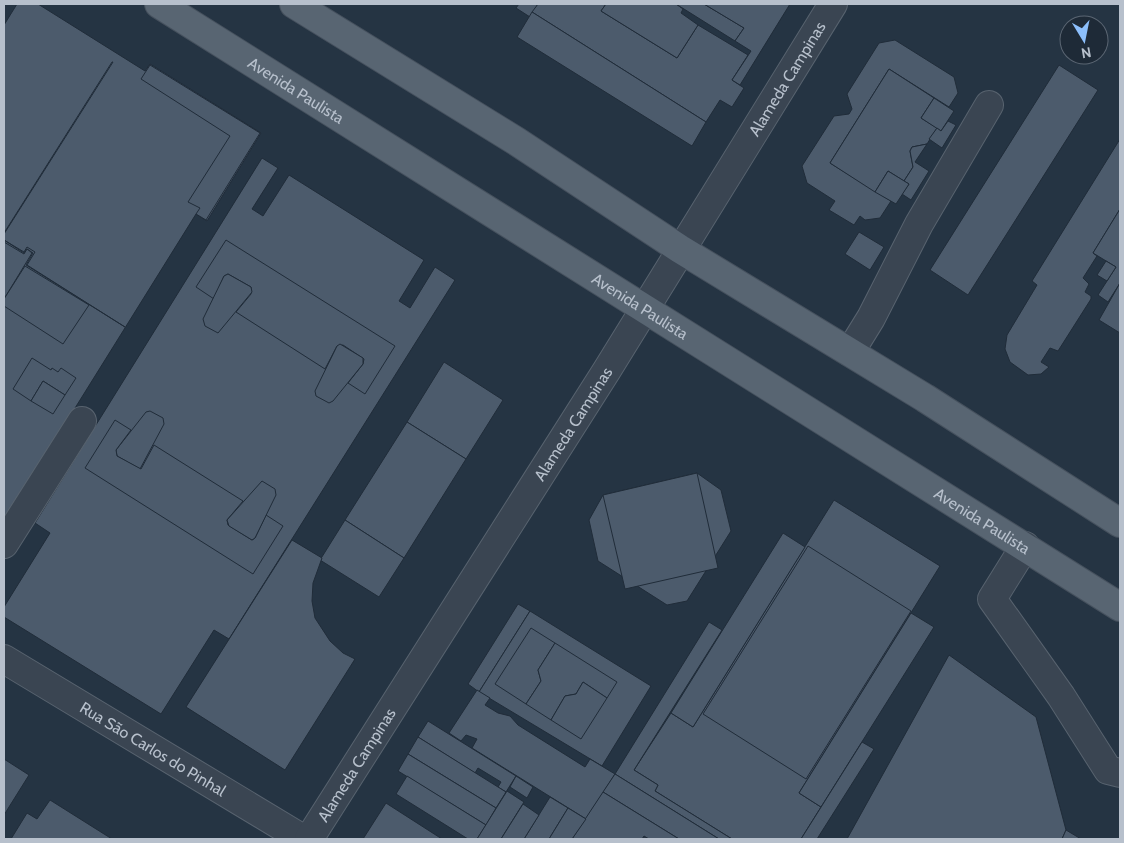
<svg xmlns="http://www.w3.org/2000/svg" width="1124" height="843" font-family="Cabin,sans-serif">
<rect width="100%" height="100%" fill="#253443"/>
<!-- building -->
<g fill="#4c5b6c" stroke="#202c39">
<polygon points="17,4 37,4 145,72 141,79"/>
<polygon points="17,4 38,4 145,71 150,64 261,133 207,221 196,214 4,522 4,25"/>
<polygon points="519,4 538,4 530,17 516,8"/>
<polygon points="538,4 606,4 601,11 677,58 698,25 748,55 732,80 744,88 732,107 720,100 706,122 532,12"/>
<polygon points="606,4 676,4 683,9 681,13 698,25 677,58 601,11"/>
<polygon points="676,4 704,4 744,28 735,41"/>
<polygon points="704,4 790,4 740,85 732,80 751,51 735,41 744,28"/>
<polygon points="532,12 706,122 692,146 517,37"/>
<polygon points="895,40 954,77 958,93 949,107 889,69 830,163 891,201 880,218 865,220 860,216 854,225 829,210 835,201 807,183 802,166 834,116 849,114 852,109 847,94 879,43"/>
<polygon points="112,62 113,62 4,234 4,233"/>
<polygon points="150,65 260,133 206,220 196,214 200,208 188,202 230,136 141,79"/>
<polygon points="1059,65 1098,90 968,295 930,270"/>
<polygon points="889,69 934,98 921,118 937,128 927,144 912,147 910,151 913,167 904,181 888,171 875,192 830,163"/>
<polygon points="934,98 954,111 941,131 921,118"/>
<polygon points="948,121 956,125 942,148 929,139 937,128 941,131"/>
<polygon points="1120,139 1120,209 1093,253 1097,256 1083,278 1089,284 1085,292 1091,296 1091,299 1058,351 1050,348 1041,362 1049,367 1041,374 1028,375 1010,362 1005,349 1007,335 1037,285 1032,281"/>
<polygon points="927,144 915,162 929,171 911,200 902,194 909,184 904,181 913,167 910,151 912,147"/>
<polygon points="262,158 278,168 252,209 263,216 289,175 424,260 399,301 410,308 435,267 455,280 229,639 214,630 161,714 4,617 4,607 50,533 35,523"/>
<polygon points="888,171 909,184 896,204 875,192"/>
<polygon points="1120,209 1120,283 1108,302 1098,295 1116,267 1093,253"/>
<polygon points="859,232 884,247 870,270 845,254"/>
<polygon points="4,240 24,252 27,247 35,252 27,265 125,327 26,265 33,253 27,249 24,253"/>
<polygon points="226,240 395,346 365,394 348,383 363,364 364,359 343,345 337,346 325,369 236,312 251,294 251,287 228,274 224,276 214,299 196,287"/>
<polygon points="4,242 24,254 27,249 32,253 4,299"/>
<polygon points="1106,261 1116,267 1107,281 1097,275"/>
<polygon points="25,266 89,305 63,344 4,306 4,299"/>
<polygon points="228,274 251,287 252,292 218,333 205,326 203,319 224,276"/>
<polygon points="1120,283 1120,333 1099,320"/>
<polygon points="340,344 363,358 363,364 333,401 329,403 316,396 315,391 337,346"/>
<polygon points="32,358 51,370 52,368 58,372 61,368 76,378 65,395 43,381 31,401 13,389"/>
<polygon points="444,362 503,400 466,459 407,422"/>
<polygon points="43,381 65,395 53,414 31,401"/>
<polygon points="150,411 163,418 164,424 140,469 117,456 116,450 146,412"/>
<polygon points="115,420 131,430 116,450 117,456 141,469 154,445 243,501 227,520 228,525 252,540 255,538 266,515 283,526 253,574 85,468"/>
<polygon points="407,422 466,459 404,558 345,520"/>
<polygon points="697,473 721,490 731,531 687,601 667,605 598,561 589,520 603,495"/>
<polygon points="697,473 718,568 625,589 603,495"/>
<polygon points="262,481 275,489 276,495 255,538 252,540 229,526 227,520"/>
<polygon points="834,500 940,566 799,793 821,807 801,839 732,839 655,791 658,785 634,770 671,713 693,727"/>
<polygon points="345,520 404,558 379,597 320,560"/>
<polygon points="783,533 805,547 693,727 671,713"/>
<polygon points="292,540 322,558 313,583 312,601 315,618 330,641 343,653 355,659 285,770 186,707"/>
<polygon points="808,546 911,611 806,779 703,714"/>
<polygon points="518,604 530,611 479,692 468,684"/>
<polygon points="530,611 651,686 602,766 479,692"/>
<polygon points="911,613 934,627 821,807 799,793"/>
<polygon points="709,622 722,630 634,770 658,785 655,791 732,839 719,839 615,774"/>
<polygon points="531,628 555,643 538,670 541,681 526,704 495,684"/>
<polygon points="555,643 617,682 607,698 583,682 576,694 565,696 551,720 526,704 541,681 538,670"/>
<polygon points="949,655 1036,717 1066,830 1062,839 847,839"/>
<polygon points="583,682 607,698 581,739 551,720 565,696 576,694"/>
<polygon points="477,690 490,698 485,705 498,713 510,716 518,725 585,767 590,759 615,774 586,819 472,748 477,739 466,735 461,741 449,733"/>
<polygon points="428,721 516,776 506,792 498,787 501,782 478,768 475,773 418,737"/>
<polygon points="418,737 506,792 496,808 408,754"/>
<polygon points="862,742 874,749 817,839 801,839"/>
<polygon points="408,754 496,808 486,825 398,771"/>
<polygon points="4,759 29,775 4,815"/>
<polygon points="615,774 719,839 679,839 603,792"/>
<polygon points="407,776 486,825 477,839 468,839 396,794"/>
<polygon points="516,776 533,787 527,798 510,787"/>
<polygon points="507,791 524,802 501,839 477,839"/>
<polygon points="603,792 679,839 649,839 644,836 642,839 572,839"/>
<polygon points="550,797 568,808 549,839 524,839"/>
<polygon points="50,800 112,839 11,839 27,813 37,819"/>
<polygon points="386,803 389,805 442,839 363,839"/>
<polygon points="523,804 539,815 524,839 501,839"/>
<polygon points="568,808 586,819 572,839 549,839"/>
<polygon points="1066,830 1081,839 1062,839"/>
</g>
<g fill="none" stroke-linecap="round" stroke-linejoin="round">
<!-- minor casing -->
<g stroke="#58636f" stroke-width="30">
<g id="minor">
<polyline points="850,352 871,318 919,224 989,105"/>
<polyline points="4,544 82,421"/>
<polyline points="1025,546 992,599 1061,696 1108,770 1120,773"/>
<path id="s1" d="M4,659l299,180"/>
<path id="s2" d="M309,839l298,-469 226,-366"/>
</g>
</g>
<!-- major casing -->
<g stroke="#46515e" stroke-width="30">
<g id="major">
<path id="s3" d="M159,4l961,603"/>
<polyline points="294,4 516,141 680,249 925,398 1120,523"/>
</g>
</g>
<!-- minor -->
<use href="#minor" stroke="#3a4552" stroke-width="28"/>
<!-- major -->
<use href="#major" stroke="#586572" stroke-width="28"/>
</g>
<g text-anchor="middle" stroke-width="4.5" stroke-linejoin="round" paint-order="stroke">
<!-- street labels -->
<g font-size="16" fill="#b7c0cc" stroke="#1e2a37">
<text dy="6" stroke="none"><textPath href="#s2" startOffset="898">Alameda Campinas</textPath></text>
<text dy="6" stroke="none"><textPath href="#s3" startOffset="162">Avenida Paulista</textPath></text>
<text dy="6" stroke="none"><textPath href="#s3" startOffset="568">Avenida Paulista</textPath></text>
<text dy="6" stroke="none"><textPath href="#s2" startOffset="492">Alameda Campinas</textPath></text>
<text dy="6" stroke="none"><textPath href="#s3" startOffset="972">Avenida Paulista</textPath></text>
<text dy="6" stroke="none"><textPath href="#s1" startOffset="174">Rua São Carlos do Pinhal</textPath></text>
<text dy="6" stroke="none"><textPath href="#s2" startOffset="88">Alameda Campinas</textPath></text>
</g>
</g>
<!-- border -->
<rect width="1124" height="843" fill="none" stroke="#b7c0cc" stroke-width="10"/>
<!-- north arrow -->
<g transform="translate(1084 40) rotate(170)"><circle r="24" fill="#1e2a37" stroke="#5b6673"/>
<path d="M0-4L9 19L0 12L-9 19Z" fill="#8cbffc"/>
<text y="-8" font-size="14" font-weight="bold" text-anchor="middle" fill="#b7c0cc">N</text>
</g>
</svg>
